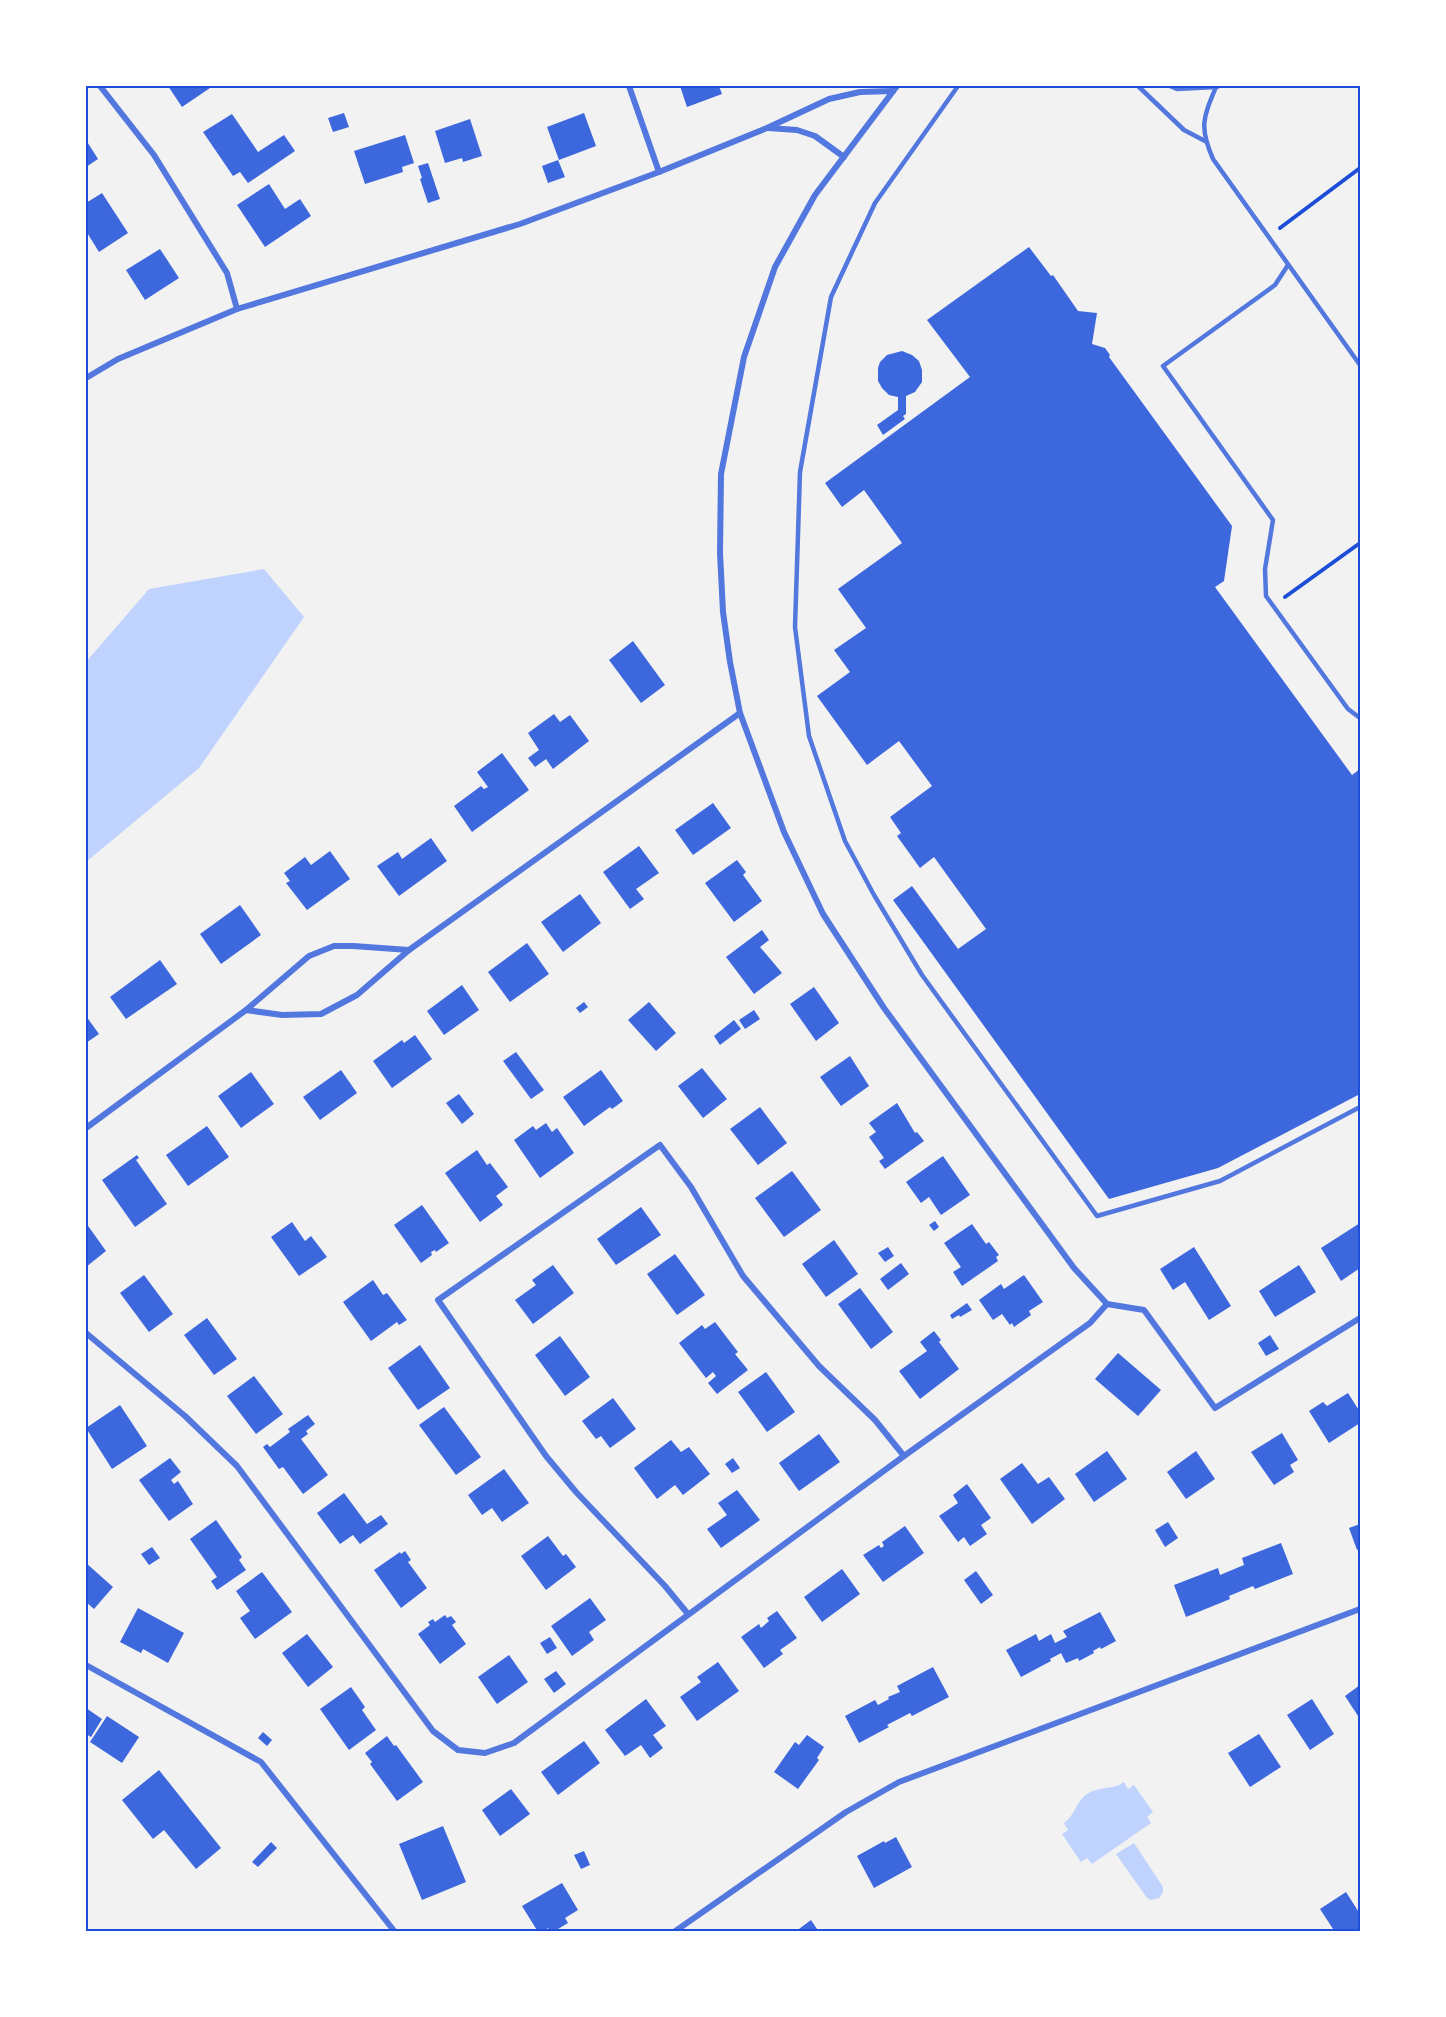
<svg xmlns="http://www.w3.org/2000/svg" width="1446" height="2017" font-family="Montserrat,sans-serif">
<rect width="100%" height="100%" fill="#f2f2f2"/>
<!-- water -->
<g fill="#bfd3fe">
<polygon points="264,569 304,617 199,768 86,862 86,662 149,589"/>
<path d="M1124,1782l4,7 6,-4 19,27 -6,5 4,6 -59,41 -5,-6 -6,4 -19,-28 6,-4 -4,-7c11,-7 12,-22 23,-29 12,-8 26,-4 37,-12z"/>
<polygon points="1134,1843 1163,1887 1163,1892 1159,1898 1151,1900 1147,1898 1116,1854"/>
</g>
<!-- building -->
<g fill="#3d67dc">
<polygon points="168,86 209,86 210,88 182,107"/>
<polygon points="680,86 719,86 722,94 687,107"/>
<polygon points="344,113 349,127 333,132 328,118"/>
<polygon points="584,113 596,146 559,160 547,127"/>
<polygon points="232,114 258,152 284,135 295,151 248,183 240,172 233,176 203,132"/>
<polygon points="470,119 482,156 463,162 462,158 445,163 435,131"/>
<polygon points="405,135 414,163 402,167 403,172 365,184 354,151"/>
<polygon points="86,140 98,159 86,167"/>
<polygon points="558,160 565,177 548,183 542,166"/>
<polygon points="428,163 440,199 428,203 420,179 422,178 418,166"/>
<polygon points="269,184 285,209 300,199 311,216 265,247 237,205"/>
<polygon points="102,193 128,233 99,252 86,231 86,203"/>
<polygon points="1029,247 1051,276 1053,275 1078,311 1097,313 1092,344 1105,348 1110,355 1109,357 1232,526 1224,581 1215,587 1352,775 1360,769 1360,1094 1218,1168 1109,1199 893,900 912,886 958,949 986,929 934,857 920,868 897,836 901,833 890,817 932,786 899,741 867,765 817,696 850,672 834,650 866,628 838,589 902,543 864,490 842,507 825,483 970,377 927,320"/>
<polygon points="160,249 179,278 145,300 126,270"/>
<polygon points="902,351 912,355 919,361 922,370 922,382 915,392 906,396 906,414 903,416 905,419 883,435 877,425 898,410 898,397 889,395 882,388 878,381 878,368 880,362 887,355"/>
<polygon points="633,641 665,685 641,703 609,660"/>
<polygon points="554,714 560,722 570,715 589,741 553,769 546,759 535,767 528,758 539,750 528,733"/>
<polygon points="502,753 529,790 472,832 454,806 481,786 484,789 488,787 477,772"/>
<polygon points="713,803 731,828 693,855 675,830"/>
<polygon points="431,838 447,861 399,896 377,866 398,852 402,859"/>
<polygon points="639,846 659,873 636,889 644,899 630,909 603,872"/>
<polygon points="330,851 350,879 307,910 286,883 290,881 284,873 305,857 311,865"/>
<polygon points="737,860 746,872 743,875 762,901 734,922 705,883"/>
<polygon points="580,894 601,923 563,952 541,922"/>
<polygon points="240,905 261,935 221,964 200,934"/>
<polygon points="762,930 769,940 760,947 782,973 754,994 726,957"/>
<polygon points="527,943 549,974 510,1002 488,972"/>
<polygon points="160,960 177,984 126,1019 110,997"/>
<polygon points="462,985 479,1010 444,1035 427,1011"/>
<polygon points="814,987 839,1023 816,1041 790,1004"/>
<polygon points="584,1002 588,1007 580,1013 576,1008"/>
<polygon points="649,1002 676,1033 656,1051 628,1020"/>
<polygon points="754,1010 760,1019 745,1029 739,1020"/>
<polygon points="86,1016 99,1034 86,1043"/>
<polygon points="734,1020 741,1029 720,1045 714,1036"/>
<polygon points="415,1035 432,1059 392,1088 373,1061 402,1040 404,1043"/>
<polygon points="516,1052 544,1090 531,1099 503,1061"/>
<polygon points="850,1056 869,1086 841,1106 820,1077"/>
<polygon points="702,1068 727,1099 703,1118 678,1086"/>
<polygon points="341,1070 357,1093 320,1120 303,1097"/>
<polygon points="601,1070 623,1101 612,1109 610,1107 584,1126 563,1097"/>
<polygon points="251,1072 274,1104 241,1128 218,1096"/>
<polygon points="459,1094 474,1114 462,1124 446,1103"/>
<polygon points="897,1103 915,1133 917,1132 924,1141 885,1169 879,1161 884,1158 869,1137 876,1132 869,1123"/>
<polygon points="760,1107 787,1143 758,1165 730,1129"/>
<polygon points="546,1123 552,1132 557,1128 574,1153 540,1178 514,1140 533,1126 536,1130"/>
<polygon points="207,1126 229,1157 188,1186 166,1155"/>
<polygon points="477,1150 487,1165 490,1163 508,1187 496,1196 503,1205 480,1222 445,1173"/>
<polygon points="137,1155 139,1158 136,1160 167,1204 135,1227 102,1180"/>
<polygon points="943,1156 970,1195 941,1215 929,1197 921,1203 906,1182"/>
<polygon points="792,1171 821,1210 784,1237 755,1198"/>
<polygon points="422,1205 449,1243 436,1252 435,1250 431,1252 432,1255 421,1263 394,1225"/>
<polygon points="641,1207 661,1235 616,1265 597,1239"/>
<polygon points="935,1221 939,1227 934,1231 929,1225"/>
<polygon points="292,1222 305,1241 311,1236 327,1257 299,1276 271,1237"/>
<polygon points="86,1223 106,1251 86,1267"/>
<polygon points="1360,1223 1360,1259 1359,1260 1360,1268 1341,1281 1321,1248"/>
<polygon points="972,1224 986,1244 989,1242 999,1255 996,1257 998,1261 962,1286 953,1272 961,1267 944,1243"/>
<polygon points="834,1240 858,1274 826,1297 802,1264"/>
<polygon points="888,1247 894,1256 885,1262 878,1253"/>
<polygon points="1194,1247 1231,1306 1209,1320 1185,1282 1173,1290 1160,1269"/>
<polygon points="675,1254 705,1295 677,1315 647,1274"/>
<polygon points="901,1263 909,1274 888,1290 880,1279"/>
<polygon points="553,1265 574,1293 533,1324 515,1300 536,1285 532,1280"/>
<polygon points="1299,1265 1316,1292 1275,1317 1259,1291"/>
<polygon points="144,1275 173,1314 149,1332 120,1293"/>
<polygon points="1024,1275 1043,1302 1029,1311 1031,1315 1014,1327 1012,1323 1010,1325 1002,1314 993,1320 979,1300 1001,1284 1004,1289"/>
<polygon points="373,1280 383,1295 387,1293 407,1320 399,1325 397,1322 371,1341 343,1302"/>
<polygon points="860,1288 893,1332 871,1349 838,1304"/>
<polygon points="967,1303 972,1310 960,1317 959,1315 952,1319 950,1315"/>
<polygon points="207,1318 237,1359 214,1375 184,1335"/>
<polygon points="715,1322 738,1352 735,1354 748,1370 717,1394 708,1383 716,1376 713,1372 706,1378 679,1343 702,1325 705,1329"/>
<polygon points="934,1331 941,1340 939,1342 959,1369 920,1399 899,1371 927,1351 920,1342"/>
<polygon points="1270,1335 1279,1349 1266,1356 1258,1343"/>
<polygon points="560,1336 590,1377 565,1396 535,1355"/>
<polygon points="420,1345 450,1388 418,1410 388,1368"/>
<polygon points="1118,1353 1161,1390 1138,1416 1095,1379"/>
<polygon points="766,1372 795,1412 767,1432 738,1392"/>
<polygon points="254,1376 283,1414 256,1434 227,1396"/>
<polygon points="1348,1393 1360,1412 1360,1423 1329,1443 1309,1411 1323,1402 1327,1406"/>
<polygon points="613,1398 636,1429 610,1448 601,1436 596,1439 582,1421"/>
<polygon points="120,1405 147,1446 112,1469 86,1428"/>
<polygon points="444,1407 481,1457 456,1475 419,1425"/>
<polygon points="308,1415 315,1424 306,1431 308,1434 301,1439 328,1475 303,1494 283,1467 279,1469 263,1447 267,1444 270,1447 290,1432 288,1429"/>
<polygon points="1282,1433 1298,1460 1290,1465 1294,1472 1274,1485 1251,1452"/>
<polygon points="819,1434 840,1462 799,1491 779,1463"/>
<polygon points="671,1440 681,1452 689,1447 710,1474 683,1495 675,1485 657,1499 634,1468"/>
<polygon points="1107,1451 1127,1479 1094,1502 1075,1474"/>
<polygon points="1196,1451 1215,1479 1186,1499 1167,1472"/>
<polygon points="170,1458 181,1472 171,1480 174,1484 178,1481 193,1504 169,1521 139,1480"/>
<polygon points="733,1458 740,1468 732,1473 725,1464"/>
<polygon points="1022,1463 1038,1484 1049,1477 1065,1499 1032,1524 1000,1479"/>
<polygon points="504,1469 529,1503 502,1522 492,1508 482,1515 468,1495"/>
<polygon points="967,1484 991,1518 981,1525 987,1534 970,1546 964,1537 958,1542 939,1516 958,1503 953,1495"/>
<polygon points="737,1490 760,1520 721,1548 707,1529 727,1515 718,1503"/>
<polygon points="344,1493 367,1524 381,1515 388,1524 360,1544 353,1535 340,1544 317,1513"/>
<polygon points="216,1520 242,1557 239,1560 246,1570 217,1590 211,1581 217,1577 190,1539"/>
<polygon points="1168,1522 1178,1538 1165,1547 1155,1530"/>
<polygon points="1360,1524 1360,1549 1357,1550 1349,1528"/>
<polygon points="905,1526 924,1553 883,1582 863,1555 879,1545 881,1548 884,1546 882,1542"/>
<polygon points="548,1536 563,1556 566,1554 576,1567 546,1590 521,1556"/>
<polygon points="1281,1543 1293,1574 1255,1589 1253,1586 1229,1596 1230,1599 1186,1617 1174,1585 1218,1568 1220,1575 1244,1565 1242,1558"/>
<polygon points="152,1547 160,1558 149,1565 141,1554"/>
<polygon points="405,1551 411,1560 408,1562 427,1588 401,1608 374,1570 400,1552 401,1554"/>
<polygon points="86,1563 113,1587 94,1609 86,1602"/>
<polygon points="842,1569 860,1594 822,1622 804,1597"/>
<polygon points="976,1571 993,1595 981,1604 964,1580"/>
<polygon points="262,1572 292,1612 255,1639 240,1618 250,1611 236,1591"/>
<polygon points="590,1598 606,1620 589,1632 594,1640 572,1656 551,1626"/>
<polygon points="138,1608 184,1633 168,1663 143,1649 141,1653 120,1642"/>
<polygon points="777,1611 797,1638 780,1650 783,1654 764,1668 741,1637 759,1624 761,1628 769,1621 767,1618"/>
<polygon points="1100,1612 1116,1641 1101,1649 1100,1647 1093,1651 1094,1653 1079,1661 1078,1658 1066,1663 1061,1653 1050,1659 1051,1661 1021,1677 1006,1650 1036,1634 1039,1641 1051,1634 1055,1643 1067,1637 1063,1631"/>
<polygon points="445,1615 447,1618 451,1616 456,1622 452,1625 466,1644 440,1664 418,1634 430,1625 428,1622 433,1619 435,1622"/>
<polygon points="307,1634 333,1667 308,1687 282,1653"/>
<polygon points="550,1637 557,1648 547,1654 540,1643"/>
<polygon points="509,1655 528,1682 497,1704 478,1677"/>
<polygon points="718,1662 739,1691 697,1721 680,1697 701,1682 697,1677"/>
<polygon points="933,1667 949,1697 912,1716 910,1713 887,1725 889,1727 859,1743 845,1716 875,1700 878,1705 889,1699 888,1697 900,1692 897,1686"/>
<polygon points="556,1671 566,1684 554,1693 544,1679"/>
<polygon points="1360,1685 1360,1719 1345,1696"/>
<polygon points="351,1687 365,1707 362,1710 376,1730 349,1750 320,1709"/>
<polygon points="646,1699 666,1726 653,1735 663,1748 650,1758 641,1745 625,1756 605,1730"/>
<polygon points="1312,1699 1334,1734 1310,1750 1287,1715"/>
<polygon points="86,1708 102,1719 91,1737 86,1734"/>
<polygon points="107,1716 139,1737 122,1763 90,1742"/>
<polygon points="263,1732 272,1740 267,1746 258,1738"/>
<polygon points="1259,1734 1281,1767 1250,1787 1228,1753"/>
<polygon points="807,1735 824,1747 817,1758 819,1760 798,1789 774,1772 795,1742 799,1745"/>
<polygon points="387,1736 394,1746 396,1745 423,1782 397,1801 370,1764 372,1762 365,1753"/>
<polygon points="584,1741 600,1763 558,1795 541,1772"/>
<polygon points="159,1770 221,1848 196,1869 164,1830 153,1839 122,1800"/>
<polygon points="511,1789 530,1814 500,1836 482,1810"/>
<polygon points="443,1826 466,1882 422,1900 399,1844"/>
<polygon points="896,1837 912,1867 874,1888 857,1856 884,1841 885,1843"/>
<polygon points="271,1842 277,1848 258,1867 252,1862"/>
<polygon points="584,1851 590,1865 581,1869 574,1855"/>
<polygon points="562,1883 578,1910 565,1918 568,1923 553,1932 550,1932 548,1928 542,1932 538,1932 522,1906"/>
<polygon points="1346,1892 1360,1914 1360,1932 1335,1932 1320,1909"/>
<polygon points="811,1920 819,1932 795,1932"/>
</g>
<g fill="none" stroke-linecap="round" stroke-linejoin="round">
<!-- path -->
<g stroke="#1d4ed8" stroke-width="4">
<polyline points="1280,228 1360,168"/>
<polyline points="1285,597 1360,543"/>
</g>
<!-- service -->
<g stroke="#5277de" stroke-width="4.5">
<polyline points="958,86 875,203 831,297 800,472 795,627 809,736 845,841 874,895 922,975 1097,1216 1220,1181 1360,1107"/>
<polyline points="1138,86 1184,130 1205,141"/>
<polyline points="1170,86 1177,89 1216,87 1219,86"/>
<path d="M1216,87c-13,31 -17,40 -3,72l147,206"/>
<polyline points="1288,265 1275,285 1163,366 1273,520 1265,569 1266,596 1348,709 1360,718"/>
</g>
<!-- minor -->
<g stroke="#5277de" stroke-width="6">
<polyline points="100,86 154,155 227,273 237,309"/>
<polyline points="629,86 659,172"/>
<polyline points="897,86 815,195 775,267 744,357 721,474 720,553 723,612 730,662 740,713 784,832 823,914 884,1008 1074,1268 1107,1304"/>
<polyline points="768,128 797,130 815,136 844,157"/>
<polyline points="86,378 118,359 237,309 520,224 659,172 767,128 829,99 860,92 893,91"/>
<polyline points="246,1010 282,1015 321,1014 357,995 409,950 740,713"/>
<polyline points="86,1128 246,1010 309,956 334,946 353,946 409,950"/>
<polyline points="1107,1304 1144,1310 1215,1408 1360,1318"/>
<polyline points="86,1333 185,1416 237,1466 433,1731 458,1750 485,1753 514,1743 904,1456 1090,1323 1107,1304"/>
<polyline points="688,1614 665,1586 576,1492 546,1456 438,1300 660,1145 691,1187 743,1276 819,1366 875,1420 904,1456"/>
<polyline points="86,1665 261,1762 395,1932"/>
<polyline points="674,1932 846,1812 899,1782 1360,1609"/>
</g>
</g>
<!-- border -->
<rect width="1446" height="2017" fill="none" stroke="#ffffff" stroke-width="174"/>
<rect x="87" y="87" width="1272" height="1843" fill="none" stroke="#1d4ed8" stroke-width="2"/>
</svg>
